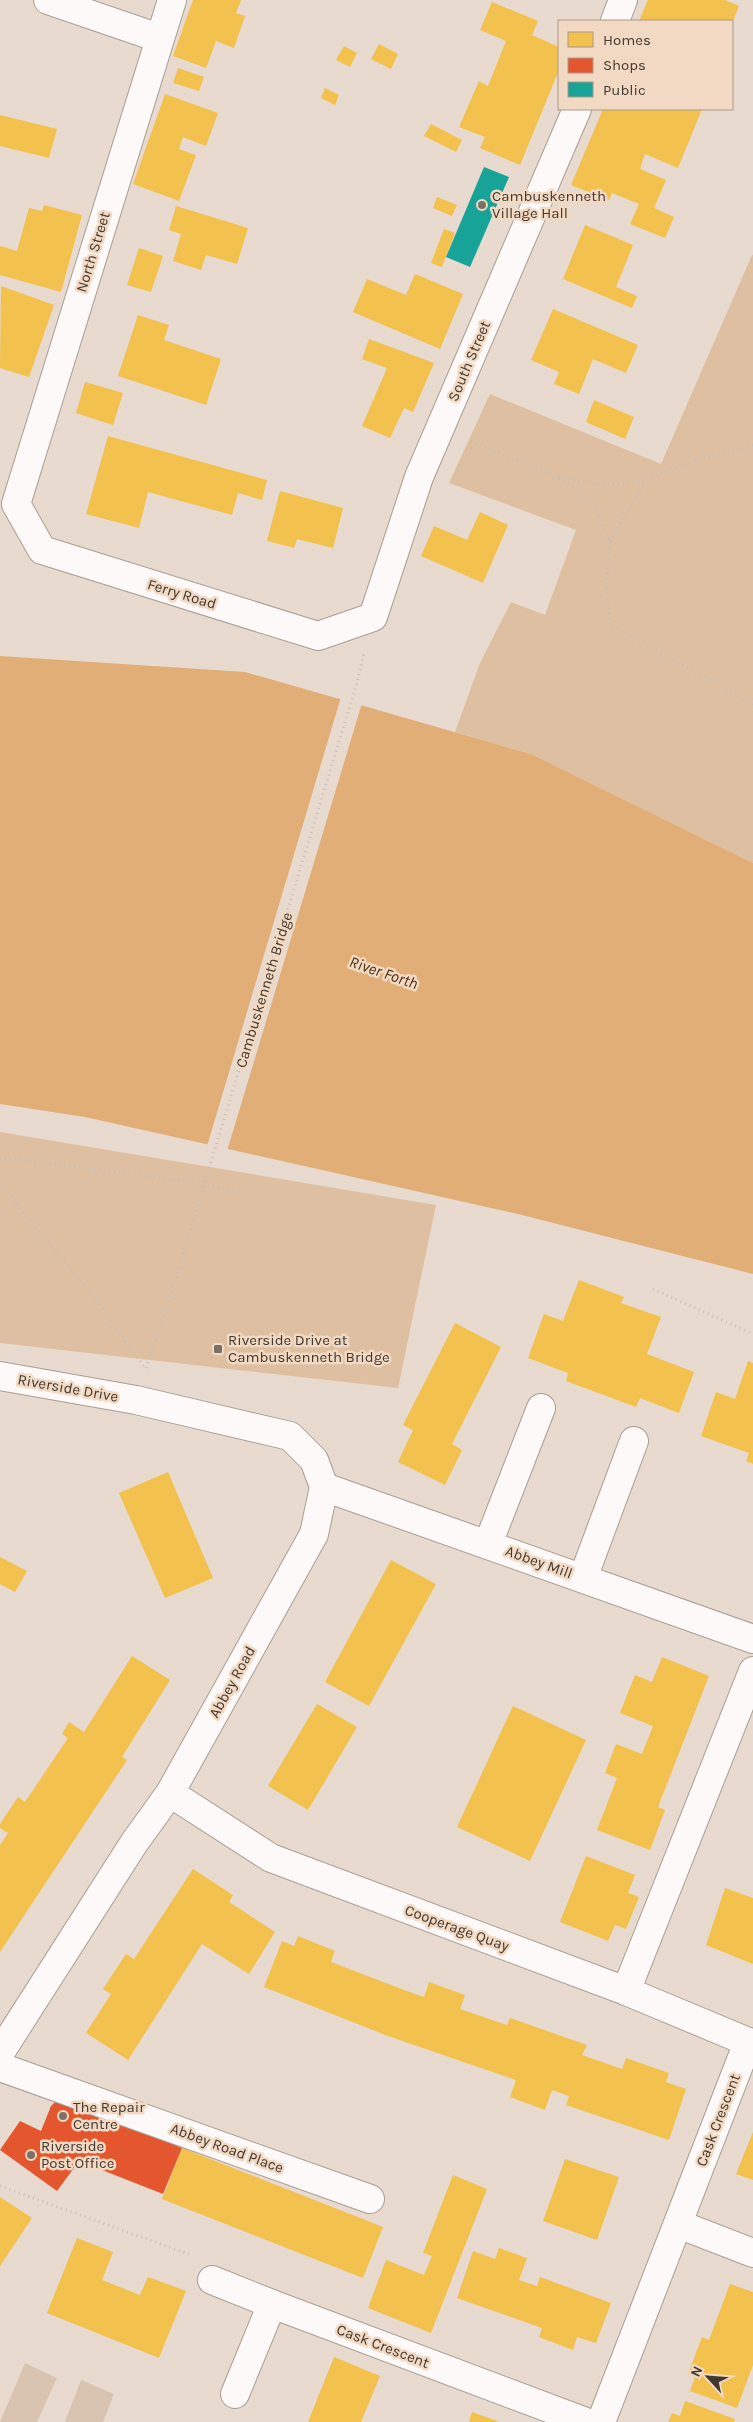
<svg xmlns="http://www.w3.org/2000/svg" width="753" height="2422" font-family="Karla,sans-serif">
<rect width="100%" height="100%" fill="#e8dace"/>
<!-- green -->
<g fill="#dfbfa1">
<polygon points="752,255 753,255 753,863 531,754 455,732 480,663 511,602 545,615 576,530 449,483 490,394 661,464"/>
<polygon points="0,1132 436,1205 398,1388 0,1343"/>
</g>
<!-- water -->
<polygon fill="#e2ae78" points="0,656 245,672 531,754 753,863 753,1274 518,1214 85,1117 0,1104"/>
<!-- pier -->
<polygon fill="#e8dace" points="341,697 362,703 227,1151 207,1146"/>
<!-- homes -->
<g fill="#f2c14e">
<polygon points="193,0 241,0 236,13 245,16 234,48 216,41 206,68 173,56"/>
<polygon points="648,0 725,0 739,6 733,21 639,21"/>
<polygon points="492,2 538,21 532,35 559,47 559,70 520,165 480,148 485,137 459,127 479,81 488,86 506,41 480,30"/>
<polygon points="379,44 398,54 391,69 371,59"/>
<polygon points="344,46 357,53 350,67 336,60"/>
<polygon points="178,68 204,77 199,91 173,83"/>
<polygon points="325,88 339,95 335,105 321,98"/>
<polygon points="165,94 218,113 206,146 183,137 179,149 196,155 179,201 133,184"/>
<polygon points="603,109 702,109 678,168 645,154 640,169 666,180 654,208 674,217 665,238 630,224 639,204 612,193 609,200 571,185"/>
<polygon points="0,115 57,129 49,158 0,146"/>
<polygon points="431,124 462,140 456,152 424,136"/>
<polygon points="437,197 457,205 452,216 433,208"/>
<polygon points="44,205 82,215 61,292 0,275 0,246 17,251 29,208 42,211"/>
<polygon points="176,206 248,228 237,264 206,255 201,270 173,261 181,234 169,230"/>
<polygon points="585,225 633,245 616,287 637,296 632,308 563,279"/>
<polygon points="444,229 455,233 442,267 431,263"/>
<polygon points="139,248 163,256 151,292 127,285"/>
<polygon points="415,274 463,294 440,349 353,312 367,279 406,295"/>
<polygon points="1,286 54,305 29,377 0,368"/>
<polygon points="553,309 638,345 626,373 593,359 579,394 554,384 559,372 531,360"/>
<polygon points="138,315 169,325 164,340 221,359 206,405 118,376"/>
<polygon points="369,339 434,363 413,412 404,408 390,438 362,426 387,368 362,359"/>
<polygon points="85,382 123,393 113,425 76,413"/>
<polygon points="594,400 634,417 625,439 586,422"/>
<polygon points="108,436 267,480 262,500 238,493 232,515 148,492 139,528 86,514"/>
<polygon points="280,491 343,508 333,548 297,539 294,548 267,541"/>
<polygon points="480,512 508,525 483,583 421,556 434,526 467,540"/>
<polygon points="579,1280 624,1297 621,1303 661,1317 647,1354 694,1372 679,1413 640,1398 636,1407 566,1381 568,1373 528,1358 544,1314 563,1321"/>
<polygon points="455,1323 501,1347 452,1444 462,1450 445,1485 398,1462 413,1430 403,1425"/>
<polygon points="748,1361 753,1363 753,1464 746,1461 749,1453 701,1436 716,1392 735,1399"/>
<polygon points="168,1472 213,1578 165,1598 119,1493"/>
<polygon points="0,1557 27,1571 15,1592 0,1584"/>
<polygon points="391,1560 436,1584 369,1706 325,1682"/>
<polygon points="132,1656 170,1680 122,1757 127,1760 0,1952 0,1845 8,1833 0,1828 0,1824 18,1797 25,1802 68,1738 62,1734 69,1722 84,1732"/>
<polygon points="662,1657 709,1676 658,1807 665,1810 650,1850 597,1830 617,1778 605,1773 616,1744 642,1754 653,1726 620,1713 635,1675 652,1682"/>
<polygon points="317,1704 357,1727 308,1810 268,1786"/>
<polygon points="513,1706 586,1740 530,1861 457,1827"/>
<polygon points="586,1856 635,1875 628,1893 639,1897 626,1929 615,1925 608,1941 560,1922"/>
<polygon points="193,1869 233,1895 229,1902 275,1932 249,1974 202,1944 128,2060 86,2033 111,1994 103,1989 126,1954 134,1959"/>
<polygon points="725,1888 753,1898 753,1964 706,1945"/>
<polygon points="298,1936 335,1951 331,1962 404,1990 424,1997 429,1982 465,1995 460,2009 507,2025 510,2018 587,2045 582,2055 622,2069 626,2058 669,2073 666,2082 686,2089 669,2140 566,2105 569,2096 552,2090 545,2110 510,2097 516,2080 388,2036 264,1987 282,1941 294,1946"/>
<polygon points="753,2132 753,2180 736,2174"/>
<polygon points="182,2148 383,2227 363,2278 162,2199"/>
<polygon points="565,2159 619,2177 597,2240 543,2221"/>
<polygon points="453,2175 487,2189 431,2333 368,2308 386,2260 424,2275 432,2256 423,2253"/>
<polygon points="0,2197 32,2218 0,2266"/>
<polygon points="77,2238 113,2252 102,2280 140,2295 148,2277 186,2291 159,2358 47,2313"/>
<polygon points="499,2248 527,2258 519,2280 537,2286 540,2277 611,2303 596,2343 577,2337 573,2350 539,2337 542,2328 457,2298 473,2251 495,2259"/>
<polygon points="730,2284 753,2292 753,2365 737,2408 690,2391 695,2377 688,2374 702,2337 709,2340"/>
<polygon points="334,2357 380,2376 361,2422 308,2422"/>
<polygon points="685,2401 735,2419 734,2422 668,2422 672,2413 680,2416"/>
<polygon points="472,2412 500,2422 469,2422"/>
</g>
<!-- shops -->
<polygon fill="#e4572e" points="57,2100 70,2103 182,2148 163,2194 79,2161 57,2191 0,2150 20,2121 41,2131 51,2106"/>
<!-- public -->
<polygon fill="#17a398" points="484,167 509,177 470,267 446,257"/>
<!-- building -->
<g fill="#d8c4b1">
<polygon points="25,2363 57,2378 37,2422 0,2422"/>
<polygon points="81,2380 114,2394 103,2422 65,2422"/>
</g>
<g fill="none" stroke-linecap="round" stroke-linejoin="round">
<!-- minor casing -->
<g stroke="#a89e94" stroke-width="30">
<g id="minor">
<polyline points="48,0 159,38"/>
<polyline points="172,0 16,504 42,550 318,636 373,617 419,477 577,109"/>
<polyline points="615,21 623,0"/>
<polyline points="0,1376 136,1400 290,1436 314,1460 324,1487 314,1534 170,1793 134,1843 0,2053"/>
<polyline points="324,1487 753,1639"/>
<polyline points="488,1544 541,1408"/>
<polyline points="583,1578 634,1441"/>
<polyline points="170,1793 271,1858 626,1991 753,2044"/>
<polyline points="626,1991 753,1671"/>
<polyline points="0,2067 370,2199"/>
<polyline points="678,2224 753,2253"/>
<polyline points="212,2280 272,2304"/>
<polyline points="235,2394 272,2304 586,2422"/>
<polyline points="601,2422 748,2042"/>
</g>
</g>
<!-- path -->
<g stroke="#c4bfbb" stroke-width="3" stroke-dasharray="1 4" stroke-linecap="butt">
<polyline points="471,441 560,478 605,485 645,481 678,466 753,445"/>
<polyline points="560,478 594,504 610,541 606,586 610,625 753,704"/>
<polyline points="610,541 645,481"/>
<polyline points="0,1157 205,1184 247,1193"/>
<polyline points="0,1179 19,1209 90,1292 144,1367"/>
<polyline points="653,1289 753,1334"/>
<polyline points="146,1368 171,1293 356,686 364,654"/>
<polyline points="0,2186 191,2255"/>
</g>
<!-- minor -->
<use href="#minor" stroke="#fcf9f8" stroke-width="28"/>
</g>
<!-- markers -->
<g fill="#7c7167" stroke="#f2d9c3" stroke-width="2">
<circle cx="482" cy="205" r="5"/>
<rect x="213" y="1344" width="10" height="10" rx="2.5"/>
<circle cx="63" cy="2116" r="5"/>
<circle cx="31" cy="2155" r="5"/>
</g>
<g text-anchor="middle" stroke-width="5" stroke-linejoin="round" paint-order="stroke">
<!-- poi labels -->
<g font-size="15" fill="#42382f" stroke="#f2d9c3" text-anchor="start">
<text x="492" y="201">Cambuskenneth<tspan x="492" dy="17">Village Hall</tspan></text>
<text x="228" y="1345">Riverside Drive at<tspan x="228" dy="17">Cambuskenneth Bridge</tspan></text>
<text x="73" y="2112">The Repair<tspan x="73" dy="17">Centre</tspan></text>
<text x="41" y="2151">Riverside<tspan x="41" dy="17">Post Office</tspan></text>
</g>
<!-- street labels -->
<g font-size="15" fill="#42382f" stroke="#f2d9c3">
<text transform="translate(93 252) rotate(-73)" y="5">North Street</text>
<text transform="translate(469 361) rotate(-67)" y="5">South Street</text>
<text transform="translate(182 594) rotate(17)" y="5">Ferry Road</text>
<text transform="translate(264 990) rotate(-73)" y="5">Cambuskenneth Bridge</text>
<text transform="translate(68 1388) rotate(10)" y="5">Riverside Drive</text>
<text transform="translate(539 1562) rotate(20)" y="5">Abbey Mill</text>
<text transform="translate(232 1682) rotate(-61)" y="5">Abbey Road</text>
<text transform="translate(457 1928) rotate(20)" y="5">Cooperage Quay</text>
<text transform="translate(718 2120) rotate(-69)" y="5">Cask Crescent</text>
<text transform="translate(227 2148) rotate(20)" y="5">Abbey Road Place</text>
<text transform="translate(383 2346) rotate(21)" y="5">Cask Crescent</text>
</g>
<!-- water labels -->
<g font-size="16" font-style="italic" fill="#4a2e0f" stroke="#f2d9c3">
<text transform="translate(384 972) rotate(19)" y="6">River Forth</text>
</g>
</g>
<!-- legend -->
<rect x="558" y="20" width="175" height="90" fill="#f2d9c3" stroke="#ac9988"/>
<rect x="568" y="32" width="25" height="15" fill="#f2c14e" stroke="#ac9988"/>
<text x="603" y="45" font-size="15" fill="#42382f">Homes</text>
<rect x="568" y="58" width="25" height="15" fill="#e4572e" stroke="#ac9988"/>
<text x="603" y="70" font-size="15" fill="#42382f">Shops</text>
<rect x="568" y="82" width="25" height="15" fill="#17a398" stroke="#ac9988"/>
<text x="603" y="95" font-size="15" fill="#42382f">Public</text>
<!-- north arrow -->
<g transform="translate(708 2377) rotate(296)" stroke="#f2d9c3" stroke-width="4" paint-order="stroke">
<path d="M0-4L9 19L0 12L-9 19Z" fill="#42382f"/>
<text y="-8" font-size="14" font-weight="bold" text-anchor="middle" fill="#42382f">N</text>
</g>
</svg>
